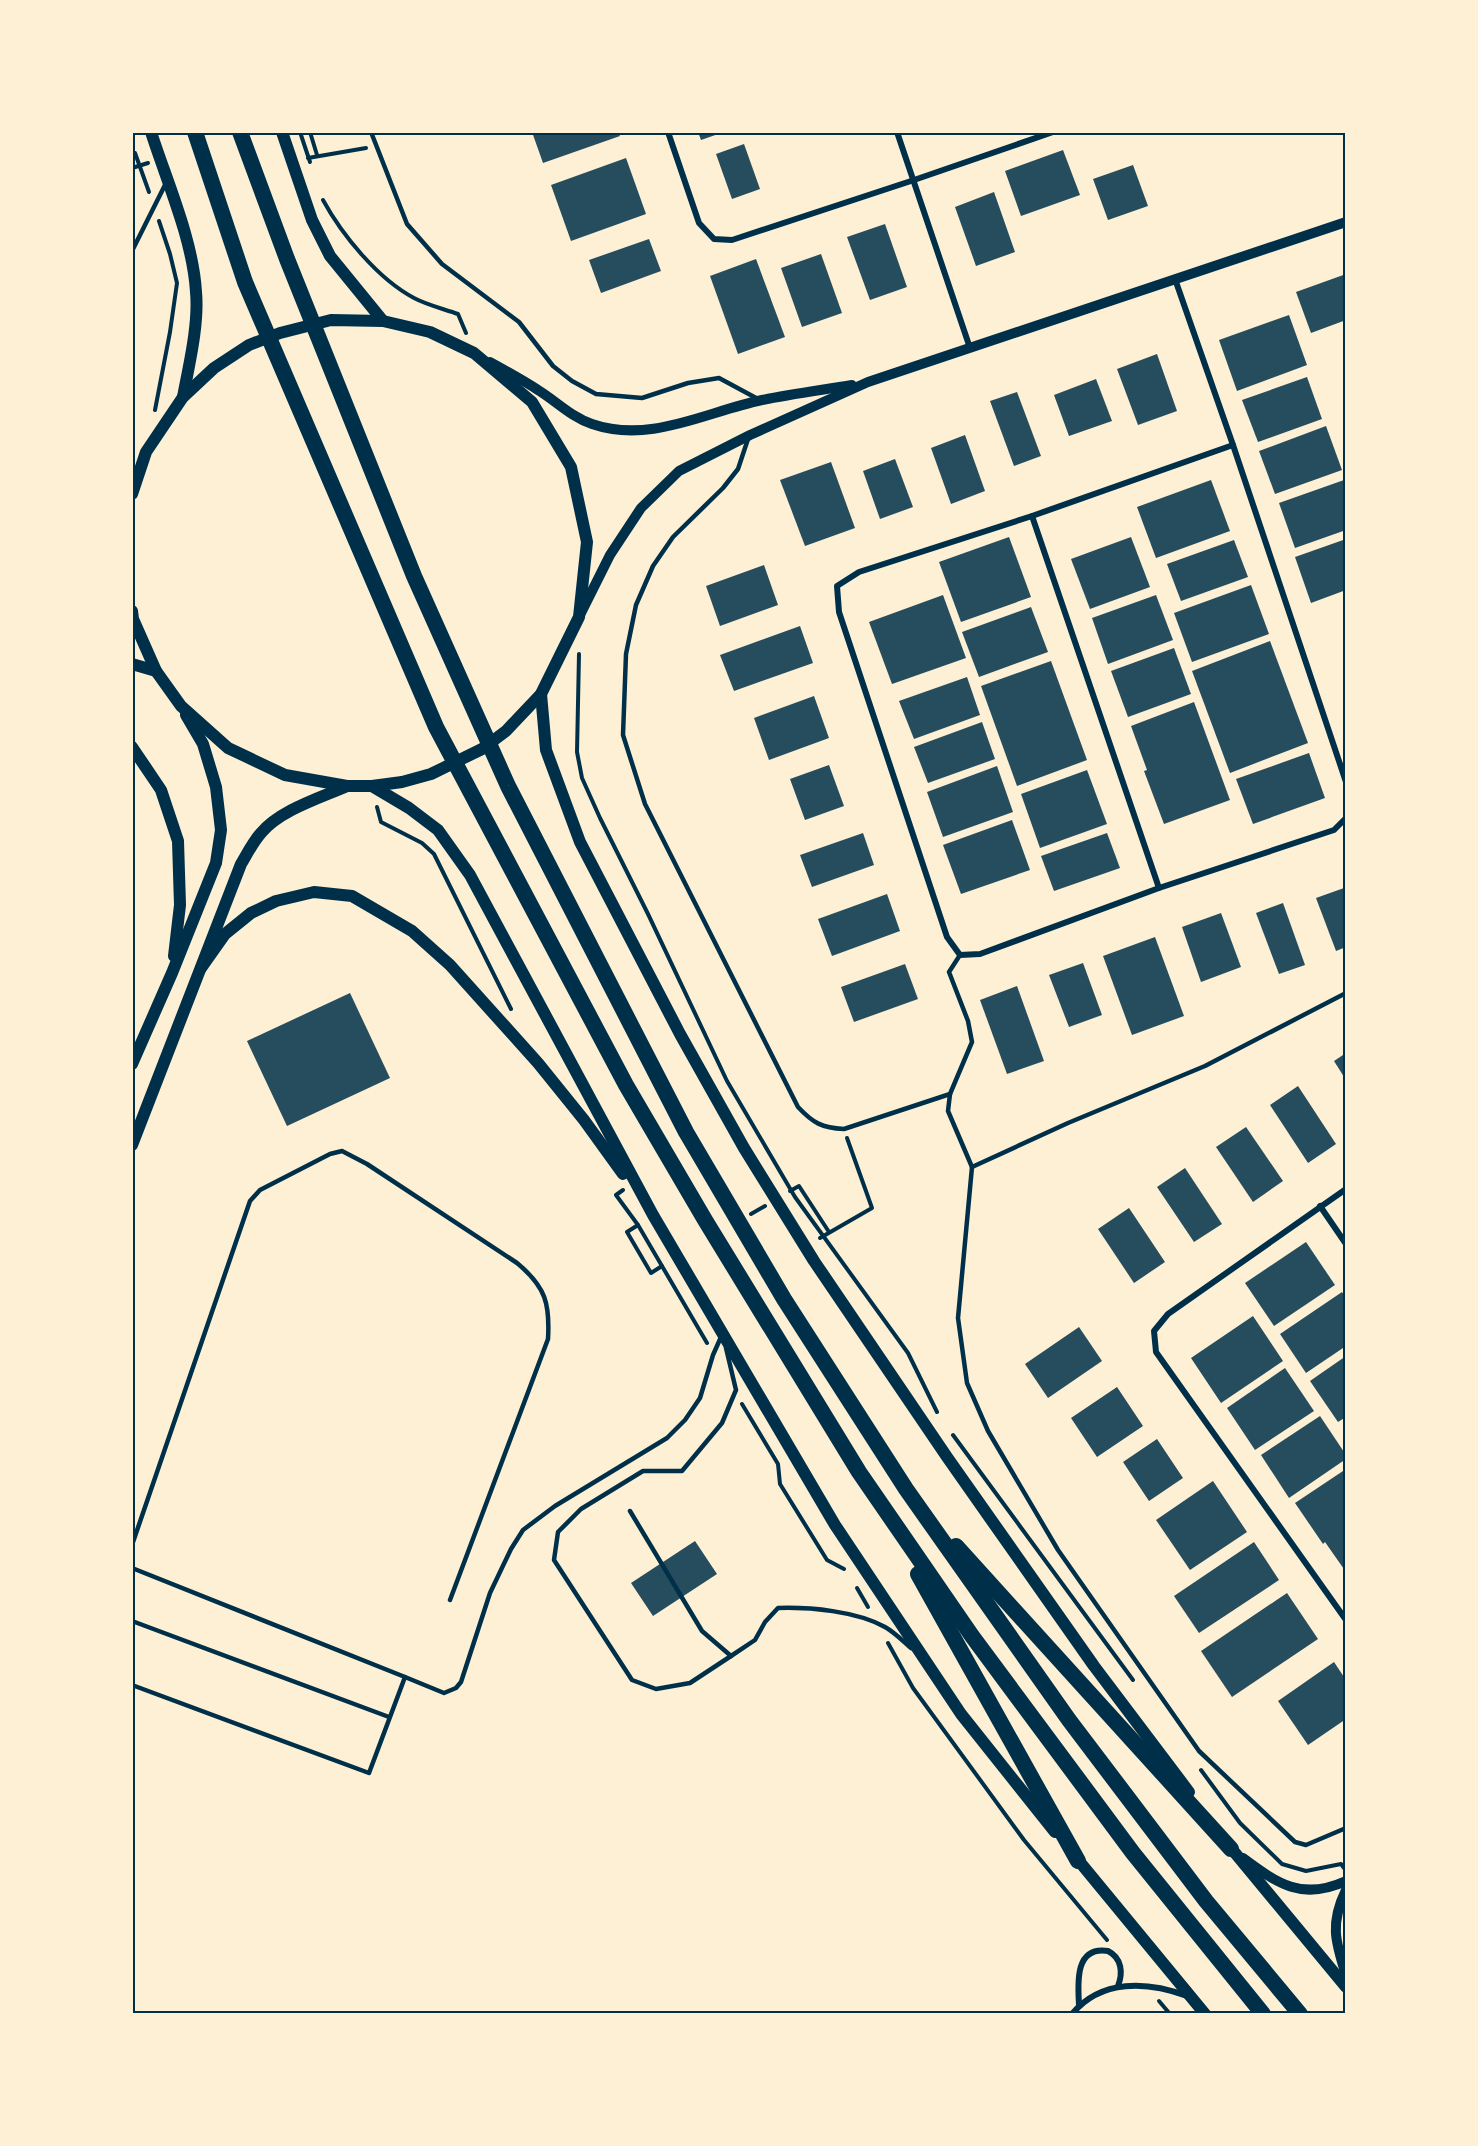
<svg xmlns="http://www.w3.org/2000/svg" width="1478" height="2146" font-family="'Alegreya Sans',sans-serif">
<rect width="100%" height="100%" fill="#fdf0d5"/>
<!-- building -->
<g fill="#264d5e">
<polygon points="532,132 618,132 620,136 543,163"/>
<polygon points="698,132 724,132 701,140"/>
<polygon points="744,144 760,189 732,199 716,154"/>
<polygon points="1063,150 1080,195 1021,216 1005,171"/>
<polygon points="626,158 646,214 571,241 551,185"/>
<polygon points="1133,165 1148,206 1108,220 1093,179"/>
<polygon points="994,192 1015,252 976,266 955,207"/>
<polygon points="885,224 907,287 870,300 847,237"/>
<polygon points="649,239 661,271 601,293 589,260"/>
<polygon points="821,254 842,313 802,327 781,268"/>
<polygon points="756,259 785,337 738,354 710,276"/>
<polygon points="1346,274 1346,320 1311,333 1296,292"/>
<polygon points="1289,315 1307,365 1237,391 1219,340"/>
<polygon points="1157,354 1177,411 1138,425 1117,369"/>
<polygon points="1307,377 1322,419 1258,442 1242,400"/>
<polygon points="1096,379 1112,421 1069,436 1054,395"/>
<polygon points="1017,392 1041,456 1014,466 990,401"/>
<polygon points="1326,426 1342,470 1275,494 1259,451"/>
<polygon points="965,435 985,491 951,504 931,448"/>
<polygon points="895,459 913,507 880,519 863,471"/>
<polygon points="831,462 855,528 805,546 780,480"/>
<polygon points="1211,480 1230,531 1156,558 1137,507"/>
<polygon points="1344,480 1346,486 1346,530 1295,548 1279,503"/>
<polygon points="1009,537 1031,597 961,622 939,562"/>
<polygon points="1131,537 1150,587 1090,609 1071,559"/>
<polygon points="1346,539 1346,590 1311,603 1295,557"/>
<polygon points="1234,540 1248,577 1181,601 1167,564"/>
<polygon points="764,565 778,605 720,626 706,586"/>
<polygon points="1251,585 1269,634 1192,662 1174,613"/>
<polygon points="943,595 966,658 892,684 869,622"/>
<polygon points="1156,595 1173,640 1108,664 1092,618"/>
<polygon points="1031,607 1048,652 979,677 962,632"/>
<polygon points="800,626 813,663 734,691 720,655"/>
<polygon points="1270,641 1308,743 1230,773 1192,671"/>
<polygon points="1174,648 1191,694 1128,717 1111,671"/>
<polygon points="1051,661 1087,760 1017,786 981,686"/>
<polygon points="967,677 980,715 914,739 899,701"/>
<polygon points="814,696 829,738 769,760 754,718"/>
<polygon points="1194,702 1230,800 1164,824 1144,771 1147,770 1131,726"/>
<polygon points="982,722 995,759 928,783 914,747"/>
<polygon points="1309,753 1325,798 1253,824 1236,779"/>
<polygon points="829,765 844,806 805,820 790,779"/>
<polygon points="997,766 1013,812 943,837 927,792"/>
<polygon points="1087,770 1107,824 1040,848 1021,794"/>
<polygon points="1012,820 1030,870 961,894 943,845"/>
<polygon points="863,833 874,865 812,887 800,855"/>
<polygon points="1107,833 1120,868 1054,891 1041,856"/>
<polygon points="1344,888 1346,894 1346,947 1336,951 1316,898"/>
<polygon points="887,894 900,931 832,956 818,919"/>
<polygon points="1283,903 1305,965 1279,974 1256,913"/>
<polygon points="1221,913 1241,967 1201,982 1182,927"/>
<polygon points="1155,937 1184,1016 1132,1035 1103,956"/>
<polygon points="1083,963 1102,1015 1069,1027 1049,975"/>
<polygon points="905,964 918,999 854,1022 841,987"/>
<polygon points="1017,986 1044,1061 1007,1074 980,1000"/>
<polygon points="350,993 390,1078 287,1126 247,1041"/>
<polygon points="1346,1053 1346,1080 1334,1061"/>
<polygon points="1298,1086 1336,1144 1308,1163 1270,1105"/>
<polygon points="1246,1127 1283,1181 1253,1202 1216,1147"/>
<polygon points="1185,1168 1222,1224 1194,1242 1157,1187"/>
<polygon points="1129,1208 1165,1262 1134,1283 1098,1229"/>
<polygon points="1306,1242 1335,1285 1274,1326 1245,1283"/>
<polygon points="1342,1292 1346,1298 1346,1346 1306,1373 1280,1334"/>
<polygon points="1253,1316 1283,1361 1221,1403 1191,1358"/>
<polygon points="1079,1327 1102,1361 1048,1398 1025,1364"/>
<polygon points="1346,1356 1346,1417 1338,1422 1310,1381"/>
<polygon points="1285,1368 1314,1411 1255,1450 1227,1408"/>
<polygon points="1117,1387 1143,1426 1097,1457 1071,1418"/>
<polygon points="1320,1416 1346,1455 1346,1459 1289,1498 1261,1455"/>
<polygon points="1157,1439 1183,1478 1149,1501 1123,1462"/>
<polygon points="1346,1469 1346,1572 1325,1542 1323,1544 1295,1503"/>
<polygon points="1213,1481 1247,1532 1190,1570 1156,1520"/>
<polygon points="695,1541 717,1574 653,1616 631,1583"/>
<polygon points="1254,1542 1279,1580 1199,1633 1174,1596"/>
<polygon points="1287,1593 1318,1639 1232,1697 1201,1651"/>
<polygon points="1334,1662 1346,1680 1346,1719 1308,1745 1278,1701"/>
</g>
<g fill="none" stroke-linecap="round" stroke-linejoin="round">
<!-- path -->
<g stroke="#003049" stroke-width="4">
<polyline points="300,132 310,162"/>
<polyline points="310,132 317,155"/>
<polyline points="135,153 149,192"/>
<polyline points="308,158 366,148"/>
<polyline points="132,168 148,163"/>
<path d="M323,200c19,35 55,79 91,98 13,7 30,11 44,16l8,19"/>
<polyline points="155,410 170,332 177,283 170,254 159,221"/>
<polyline points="579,654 577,752 582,778 600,818 648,914 727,1081 795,1197 908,1353 937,1412"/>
<polyline points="377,807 381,822 422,843 434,854 511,1009"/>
<polyline points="623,1190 616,1195 638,1225 707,1343"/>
<polyline points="790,1191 799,1186 829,1232"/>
<polyline points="751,1214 765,1206"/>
<polyline points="638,1225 627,1232 651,1273 662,1266"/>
<polyline points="820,1238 872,1208 847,1138"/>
<polyline points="742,1404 778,1464 780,1484 827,1560 844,1569"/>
<polyline points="953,1435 1133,1680"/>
<polyline points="857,1588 868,1607"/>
<polyline points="888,1643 913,1688 1024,1840 1107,1940"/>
<polyline points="1201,1770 1240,1823 1282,1864 1306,1871 1341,1864 1344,1868"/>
<polyline points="1159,2001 1170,2014"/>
</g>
<!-- service -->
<g stroke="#003049" stroke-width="4.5">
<polyline points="371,132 407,224 442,264 519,322 553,366 572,381 596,394 642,398 688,383 719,378 758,399"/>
<polyline points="132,251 166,183"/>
<path d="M748,439l-10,30 -15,19 -50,49 -20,29 -17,39 -10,49 -3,81 22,69 153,303c15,16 24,21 46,22l106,-35"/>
<polyline points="960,955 949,972 968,1021 972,1042 950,1094 948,1111 972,1167 958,1318 967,1383 988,1431 1058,1550 1199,1751 1295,1842 1306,1845 1346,1828"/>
<polyline points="972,1167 1068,1123 1205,1066 1346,993"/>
<path d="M726,1348l10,42 -14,33 -40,48h-39l-62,38 -23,23 -4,28 78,120 24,9 34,-6 41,-27 24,-16 10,-18 13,-14c32,-1 78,3 107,19 9,5 18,14 26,21"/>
<polyline points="630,1511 702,1631 731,1656"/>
<path d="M132,1545l118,-344 10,-11 70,-36 12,-3 25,13 150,99c29,24 33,41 31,76l-98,261"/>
<polyline points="132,1568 405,1677 369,1773 132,1685"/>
<polyline points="132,1621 389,1717"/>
<polyline points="405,1677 444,1693 456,1688 461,1682 490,1593 511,1549 523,1530 555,1506 667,1438 685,1420 700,1398 713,1355 721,1337"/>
</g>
<!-- minor -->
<g stroke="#003049" stroke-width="6">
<polyline points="668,132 699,223 714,239 732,240 914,180 1053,132"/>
<polyline points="897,132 970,348"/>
<polyline points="1175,279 1233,445 1346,782"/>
<polyline points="1233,445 1032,516 859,572 837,586 839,612 947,937 960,955 980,954 1159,888 1334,830 1346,818"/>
<polyline points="1032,516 1159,888"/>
<polyline points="1346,1189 1168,1314 1154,1331 1156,1352 1346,1620"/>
<polyline points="1320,1206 1346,1244"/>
<path d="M1079,2005c-1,-21 -5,-59 29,-54 14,7 15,22 10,35"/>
<path d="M1072,2014c29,-35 75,-33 115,-18"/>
</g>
<!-- tertiary -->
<g stroke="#003049" stroke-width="10">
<path d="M490,362c16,9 33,18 48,28 18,11 33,27 54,34 58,20 113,-12 170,-24 30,-6 60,-10 90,-15"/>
<polyline points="581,613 610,555 641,508 679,471 750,435 868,382 1346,222"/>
<path d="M1243,1858c35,26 59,43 103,23"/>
<path d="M1346,1890c-16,33 -11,51 0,85"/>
</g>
<!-- secondary -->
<g stroke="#003049" stroke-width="12">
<path d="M151,132c16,50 42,108 45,160 3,32 -7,73 -13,105"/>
<polyline points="282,132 312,220 330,256 383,321"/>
<polyline points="132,494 146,452 183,397 214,368 249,345 280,333 331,320 383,321 430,332 474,353 532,402 571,467 587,542 579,617 541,694 506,731 482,749 431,774 402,782 372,786 347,786 285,775 228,748 181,706 156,671 133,619 132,611"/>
<polyline points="132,664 156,671"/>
<polyline points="541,694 546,750 580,842 680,1034 744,1148 814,1261 947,1457 1094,1666 1189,1792"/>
<polyline points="132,747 161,790 178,841 180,905 174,956"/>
<polyline points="372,786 409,808 438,830 470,875 653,1215 835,1525 961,1714 1055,1832"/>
<polyline points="201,968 225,934 251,913 276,901 314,892 352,896 412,931 450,965 538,1063 584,1120 623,1174"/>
<polyline points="132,1064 172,973 216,863 221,830 216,787 203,744 186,715"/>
<path d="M132,1145l109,-281c6,-10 12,-22 20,-31 19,-23 59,-35 86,-47"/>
<polyline points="1226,1842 1346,1987"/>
<polyline points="1074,1855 1205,2014"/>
</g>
<!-- motorway -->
<g stroke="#003049" stroke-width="16">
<polyline points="195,132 245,282 436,727 626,1085 705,1220 859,1472 972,1636 1133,1853 1263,2014"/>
<polyline points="240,132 287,259 414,576 508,786 686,1132 784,1299 906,1489 1069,1720 1206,1901 1300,2014"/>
<polyline points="956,1546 1231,1849"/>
<polyline points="918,1574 1078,1861"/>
</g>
</g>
<!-- border -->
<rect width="1478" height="2146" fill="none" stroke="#fdf0d5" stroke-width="267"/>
<rect x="134" y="134" width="1210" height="1878" fill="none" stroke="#003049" stroke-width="2"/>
</svg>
